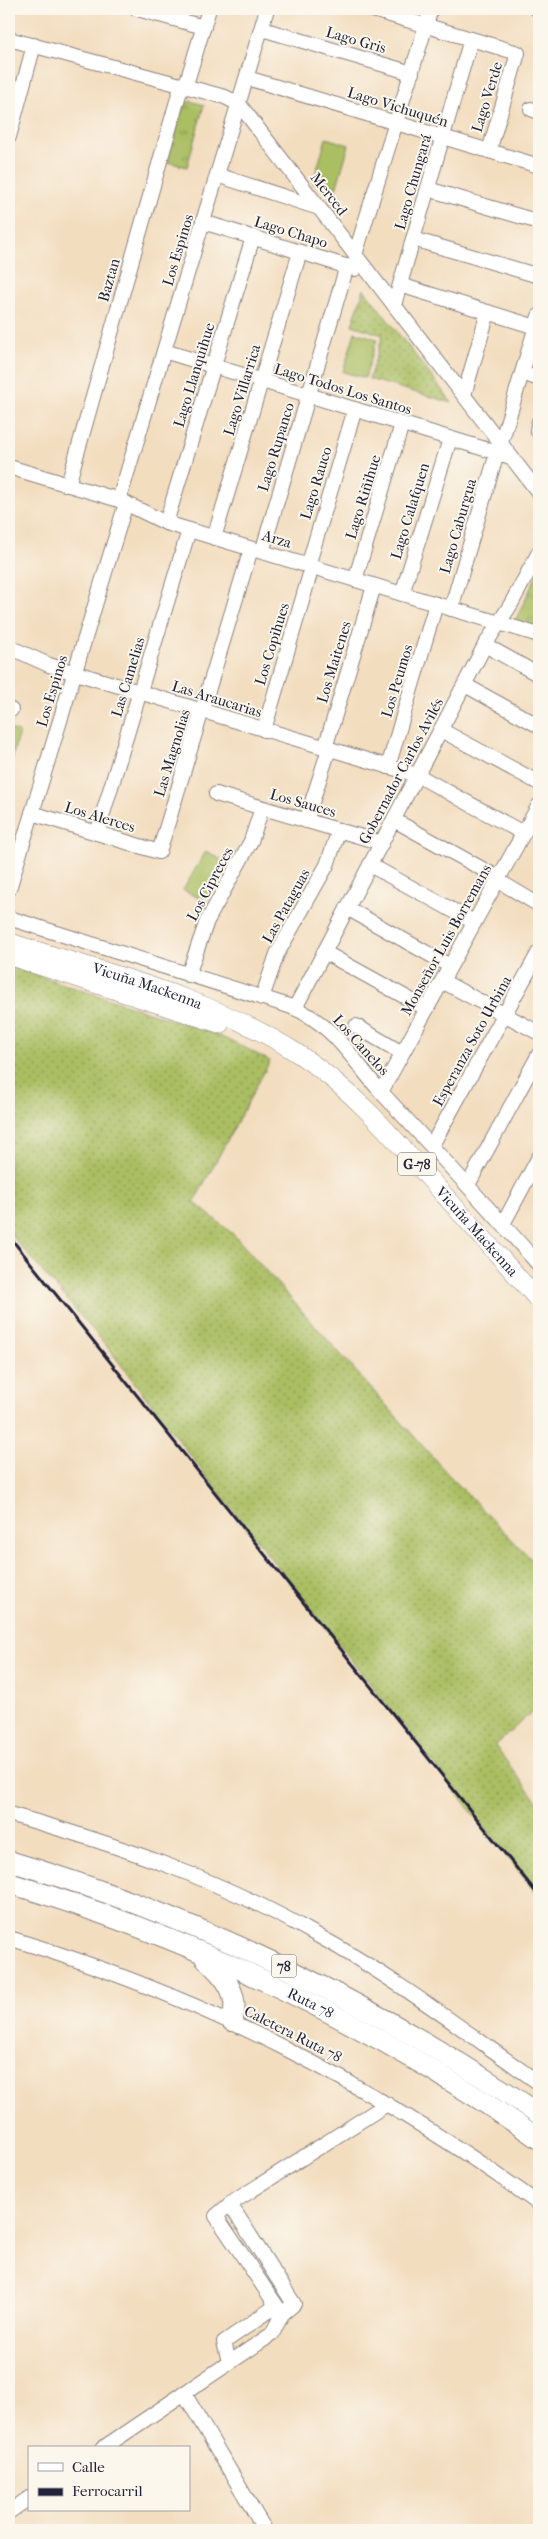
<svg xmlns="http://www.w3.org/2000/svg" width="548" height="2539" font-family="'IM FELL French Canon',serif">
<defs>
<pattern id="grass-dots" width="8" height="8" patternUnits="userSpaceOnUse" patternTransform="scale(1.25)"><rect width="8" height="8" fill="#aabe62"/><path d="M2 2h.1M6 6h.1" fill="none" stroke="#8a9a52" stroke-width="1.8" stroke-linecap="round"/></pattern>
<pattern id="park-tufts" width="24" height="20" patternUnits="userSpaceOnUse" patternTransform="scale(1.25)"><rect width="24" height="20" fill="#aabe62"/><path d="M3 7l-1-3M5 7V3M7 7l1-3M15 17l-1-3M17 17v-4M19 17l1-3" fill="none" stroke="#8a9a52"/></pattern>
</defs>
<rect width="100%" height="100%" fill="#fbf7ec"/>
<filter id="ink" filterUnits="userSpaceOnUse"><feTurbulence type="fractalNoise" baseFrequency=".02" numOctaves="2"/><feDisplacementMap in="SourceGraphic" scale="10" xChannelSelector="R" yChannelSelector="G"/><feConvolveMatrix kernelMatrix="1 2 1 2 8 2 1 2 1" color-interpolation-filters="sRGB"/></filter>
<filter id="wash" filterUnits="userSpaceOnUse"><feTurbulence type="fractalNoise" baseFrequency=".0096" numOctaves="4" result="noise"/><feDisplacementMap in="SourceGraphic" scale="20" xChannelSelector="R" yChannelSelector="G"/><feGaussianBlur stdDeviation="1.12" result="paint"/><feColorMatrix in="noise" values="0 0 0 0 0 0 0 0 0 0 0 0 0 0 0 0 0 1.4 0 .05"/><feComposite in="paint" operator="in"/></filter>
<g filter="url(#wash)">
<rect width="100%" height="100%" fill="#f3ddbf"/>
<!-- grass -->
<g fill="url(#grass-dots)" stroke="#66704e">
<polygon points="364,289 452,403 369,379 383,335 352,325"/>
<polygon points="9,966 209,1032 236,1043 270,1061 194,1202 234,1235 446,1472 539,1567 539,1705 495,1746 539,1804 539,1897 215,1488 105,1344 9,1233"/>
</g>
<!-- park -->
<g fill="url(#park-tufts)" stroke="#66704e">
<polygon points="190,101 204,105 187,167 168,162 184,104"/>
<polygon points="539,570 539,628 515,621"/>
</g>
<!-- garden -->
<g fill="#aabe62" stroke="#66704e">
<polygon points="326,138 349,145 336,189 313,183"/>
<polygon points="355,332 377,339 365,378 343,372"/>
<polygon points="9,729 19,732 9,771"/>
<polygon points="206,851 227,863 203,900 183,890"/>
</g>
</g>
<g filter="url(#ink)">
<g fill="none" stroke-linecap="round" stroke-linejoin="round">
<!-- minor casing -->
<g stroke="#8a807d" stroke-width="16">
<g id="minor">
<polyline points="137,9 204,27"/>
<polyline points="370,9 518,53 489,151"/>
<polyline points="537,9 539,9"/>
<polyline points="262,29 412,73"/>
<polyline points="9,39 225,97 239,104 539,493"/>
<polyline points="247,78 539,166"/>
<polyline points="531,109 539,112"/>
<polyline points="9,137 34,45"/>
<polyline points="217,175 319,208"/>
<polyline points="428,189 539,222"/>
<polyline points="203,222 355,269"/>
<polyline points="413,239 539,276"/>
<polyline points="355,255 431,9"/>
<polyline points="400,285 539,328"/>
<polyline points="394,305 471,39"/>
<polyline points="164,351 511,457"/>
<polyline points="522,373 539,379"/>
<polyline points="464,395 488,312"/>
<polyline points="537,430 539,421"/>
<polyline points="501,443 539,316"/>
<polyline points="9,467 119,500 166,523 539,635"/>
<polyline points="68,485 179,94 188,78 209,9"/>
<polyline points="119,500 267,9"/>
<polyline points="166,523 253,237"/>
<polyline points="214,538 300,252"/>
<polyline points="262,552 347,266"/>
<polyline points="308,566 355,409"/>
<polyline points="355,580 402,424"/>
<polyline points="402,594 450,439"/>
<polyline points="451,609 497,453"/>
<polyline points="485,645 539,675"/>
<polyline points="9,647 49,665 417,775 523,833"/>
<polyline points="465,685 539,726"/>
<polyline points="9,709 11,710"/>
<polyline points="264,730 312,567"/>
<polyline points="441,730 539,783"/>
<polyline points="325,748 374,586"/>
<polyline points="388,767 436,604"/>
<polyline points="216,794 382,843"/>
<polyline points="32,813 159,852 251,549"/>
<polyline points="394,820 495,876 497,880 539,905"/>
<polyline points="306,821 329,749"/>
<polyline points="97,833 189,530"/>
<polyline points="370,865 474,922"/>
<polyline points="9,889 126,503"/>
<polyline points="347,908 450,966"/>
<path d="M9,918l280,88c44,16 64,55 93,87 53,57 106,114 157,172"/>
<polyline points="324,952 427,1009"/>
<polyline points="188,975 207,921 251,841 262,808"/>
<polyline points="442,981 539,1033"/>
<polyline points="262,998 277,954 327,865 339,830"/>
<polyline points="295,1008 485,645 511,604 539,552"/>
<polyline points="356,1026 402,1053"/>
<polyline points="381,1092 539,805"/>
<polyline points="432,1145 539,952"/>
<polyline points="468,1185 539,1054"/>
<polyline points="503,1224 539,1157"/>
<path d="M9,1814c106,30 210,65 306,120 79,43 151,98 224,149"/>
<path d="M9,1938c197,60 363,146 530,266"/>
<polyline points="230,2204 216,2216 282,2314"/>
<polyline points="229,2362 224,2342 276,2306"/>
<polyline points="184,2393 265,2530"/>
<polyline points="103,2448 272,2334 282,2314 294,2304 230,2204 387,2104"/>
<polyline points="9,2512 29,2498"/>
</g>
</g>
<!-- major casing -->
<g stroke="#8a807d" stroke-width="19">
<g id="major">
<path id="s1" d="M9,942c98,31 204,56 291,113 50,33 89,77 128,122 37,41 74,82 111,124"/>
<polyline points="9,956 220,1024"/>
</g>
</g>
<!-- highway casing -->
<g stroke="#8a807d" stroke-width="22">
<g id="highway">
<path d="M9,1861c189,56 366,143 530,253"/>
<path id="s2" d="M9,1883c189,57 368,143 530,256"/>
<path d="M205,1958c19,18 36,35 27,63"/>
</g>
</g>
<!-- minor -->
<use href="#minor" stroke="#fff" stroke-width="14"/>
<!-- major -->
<use href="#major" stroke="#fff" stroke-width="18"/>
<!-- highway -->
<use href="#highway" stroke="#fff" stroke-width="20"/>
<!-- rail -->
<polyline stroke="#22223b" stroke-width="3" points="9,1236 539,1896"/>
</g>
</g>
<g text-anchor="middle" stroke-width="4" stroke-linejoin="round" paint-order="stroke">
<!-- shield labels -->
<g fill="#fbf7ec" stroke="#636270" stroke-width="1">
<rect x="398" y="1152.5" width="38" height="23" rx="4"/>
<rect x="271.5" y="1954.5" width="25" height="23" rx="4"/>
</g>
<g font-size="14" font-weight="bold" fill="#22223b">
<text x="417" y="1169">G-78</text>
<text x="284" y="1971">78</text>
</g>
<!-- street labels -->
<g font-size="15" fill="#22223b" stroke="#fbf7ec">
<text transform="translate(356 40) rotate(16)" y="5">Lago Gris</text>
<text transform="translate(487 97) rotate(-73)" y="5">Lago Verde</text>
<text transform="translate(398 107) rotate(17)" y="5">Lago Vichuquén</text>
<text transform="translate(413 182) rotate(-74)" y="5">Lago Chungará</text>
<text transform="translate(329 194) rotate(52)" y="5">Merced</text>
<text transform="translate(291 232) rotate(17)" y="5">Lago Chapo</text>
<text transform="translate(178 250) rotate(-73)" y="5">Los Espinos</text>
<text transform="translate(109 280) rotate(-74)" y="5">Baztan</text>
<text transform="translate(194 375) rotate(-73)" y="5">Lago Llanquihue</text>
<text transform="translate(343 389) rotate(17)" y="5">Lago Todos Los Santos</text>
<text transform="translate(242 390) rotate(-73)" y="5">Lago Villarrica</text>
<text transform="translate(276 447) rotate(-73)" y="5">Lago Rupanco</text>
<text transform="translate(316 483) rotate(-73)" y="5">Lago Rauco</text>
<text transform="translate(363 497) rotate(-73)" y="5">Lago Riñihue</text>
<text transform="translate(410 511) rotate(-73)" y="5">Lago Calafquen</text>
<text transform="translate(458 526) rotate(-74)" y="5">Lago Caburgua</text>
<text transform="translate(277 539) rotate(17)" y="5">Arza</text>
<text transform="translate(272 644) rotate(-73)" y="5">Los Copihues</text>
<text transform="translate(334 662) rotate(-73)" y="5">Los Maitenes</text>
<text transform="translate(128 677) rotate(-73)" y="5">Las Camelias</text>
<text transform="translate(397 681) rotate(-73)" y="5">Los Peumos</text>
<text transform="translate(52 691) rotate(-73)" y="5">Los Espinos</text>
<text transform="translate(217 699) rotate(17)" y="5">Las Araucarias</text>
<text transform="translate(172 753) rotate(-73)" y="5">Las Magnolias</text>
<text transform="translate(401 771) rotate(-62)" y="5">Gobernador Carlos Avilés</text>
<text transform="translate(303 803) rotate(16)" y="5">Los Sauces</text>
<text transform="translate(100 817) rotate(17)" y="5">Los Alerces</text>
<text transform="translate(210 884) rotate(-62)" y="5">Los Cipreces</text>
<text transform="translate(286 906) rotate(-61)" y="5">Las Pataguas</text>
<text transform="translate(446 940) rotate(-61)" y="5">Monseñor Luis Borremans</text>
<text dy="5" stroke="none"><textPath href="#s1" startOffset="145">Vicuña Mackenna</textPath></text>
<text transform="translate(472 1041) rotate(-61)" y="5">Esperanza Soto Urbina</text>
<text transform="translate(361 1045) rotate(48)" y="5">Los Canelos</text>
<text dy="5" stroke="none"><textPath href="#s1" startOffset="564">Vicuña Mackenna</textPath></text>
<text dy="5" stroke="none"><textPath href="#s2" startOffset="325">Ruta 78</textPath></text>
<text transform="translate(293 2034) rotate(27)" y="5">Caletera Ruta 78</text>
</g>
</g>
<!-- margin -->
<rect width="548" height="2539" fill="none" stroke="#fbf7ec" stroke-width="30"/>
<!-- legend -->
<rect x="28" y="2446" width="162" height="65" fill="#fbf7ec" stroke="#a4a2a5"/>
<rect x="38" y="2463" width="25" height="8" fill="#ffffff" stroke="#a4a2a5"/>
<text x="72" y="2472" font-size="15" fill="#22223b">Calle</text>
<rect x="38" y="2488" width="25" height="8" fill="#22223b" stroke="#a4a2a5"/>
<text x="72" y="2496" font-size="15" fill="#22223b">Ferrocarril</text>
</svg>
